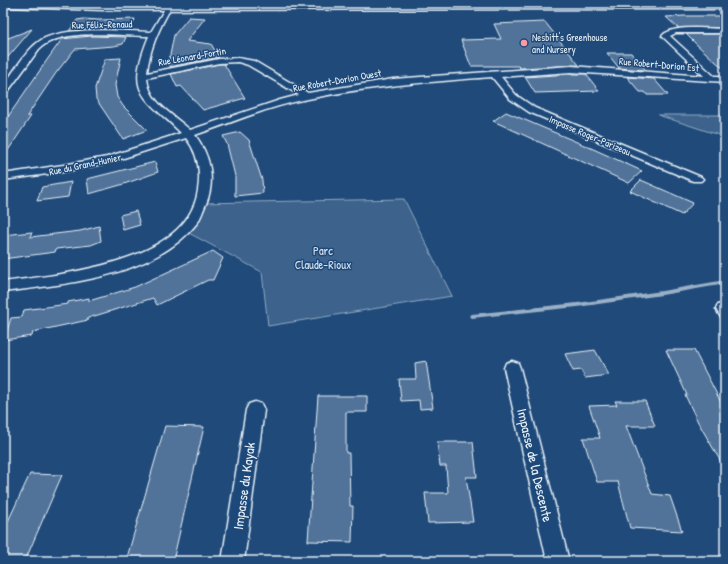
<svg xmlns="http://www.w3.org/2000/svg" width="728" height="564" font-family="'Patrick Hand',sans-serif">
<rect width="100%" height="100%" fill="#1f4a7a"/>
<filter id="ink" filterUnits="userSpaceOnUse"><feTurbulence type="fractalNoise" baseFrequency=".025" numOctaves="2"/><feDisplacementMap in="SourceGraphic" scale="8" xChannelSelector="R" yChannelSelector="G"/><feConvolveMatrix kernelMatrix="1 2 1 2 8 2 1 2 1" color-interpolation-filters="sRGB"/></filter>
<g filter="url(#ink)">
<!-- green -->
<g fill="#3c628c" stroke="#92aac2">
<polygon points="658,115 725,115 725,137"/>
<polygon points="404,199 452,296 268,326 262,272 185,231 201,203"/>
</g>
<g fill="none" stroke-linecap="round" stroke-linejoin="round">
<!-- stream -->
<polygon fill="#9ab0c7" fill-rule="evenodd" points="725,280 725,284 662,295 577,307 472,318 470,317 469,316 470,315 472,314 577,303 662,291"/>
</g>
<!-- building -->
<g fill="#517399" stroke="#e8f1f8">
<polygon points="684,16 725,16 725,28 678,28 666,17"/>
<polygon points="189,17 205,18 187,41 211,44 219,57 170,67 170,62 168,65 174,35"/>
<polygon points="84,19 98,20 135,19 130,30 91,29 69,31 77,20"/>
<polygon points="545,22 579,65 520,68 518,66 471,66 461,40 501,39 494,24"/>
<polygon points="32,29 3,63 3,40"/>
<polygon points="686,34 725,34 725,70 696,44"/>
<polygon points="91,36 126,37 123,44 114,46 75,49 56,73 27,116 31,116 3,158 3,126 7,121 5,121 47,60 62,39"/>
<polygon points="607,53 631,53 646,70 619,68"/>
<polygon points="121,58 115,85 117,97 123,106 147,130 123,139 96,99 95,88 105,59"/>
<polygon points="219,64 224,64 245,98 203,110 181,86 177,87 171,74"/>
<polygon points="571,74 586,74 599,91 535,93 525,77"/>
<polygon points="627,77 654,79 668,95 647,95 645,92 640,92"/>
<polygon points="506,112 591,148 642,171 629,183 493,121"/>
<polygon points="240,132 249,140 262,180 263,193 235,196 235,176 227,144 223,136"/>
<polygon points="155,162 158,172 124,184 89,194 87,179"/>
<polygon points="641,180 675,195 693,203 682,215 630,191"/>
<polygon points="71,182 68,197 37,201 42,187"/>
<polygon points="136,211 140,225 123,230 120,215"/>
<polygon points="99,226 101,241 91,245 56,249 55,252 3,259 3,235 32,232 30,237 80,231"/>
<polygon points="213,251 223,258 213,280 208,280 157,305 153,298 88,318 88,320 33,332 32,336 4,340 11,318 22,317 24,310 68,304 68,302 89,298 89,301 135,287"/>
<polygon points="595,350 609,375 585,378 581,370 573,371 565,354"/>
<polygon points="666,350 694,350 725,410 725,469 698,422 685,395 687,395"/>
<polygon points="426,361 433,408 420,409 419,400 401,401 399,379 416,379 415,363"/>
<polygon points="318,396 367,396 367,412 346,412 346,453 349,453 350,506 353,506 352,542 308,541"/>
<polygon points="615,401 645,401 655,426 626,426 652,494 670,496 682,531 630,528 618,482 597,482 583,438 600,438 589,406 617,405"/>
<polygon points="165,426 204,427 173,561 126,561"/>
<polygon points="437,442 473,442 477,477 466,477 473,522 428,523 425,493 448,493 446,466 440,466"/>
<polygon points="30,474 62,475 25,561 3,561 3,532"/>
</g>
<g fill="none" stroke-linecap="round" stroke-linejoin="round">
<!-- minor casing -->
<g stroke="#e8f1f8" stroke-width="3">
<g id="minor">
<path d="M169,4l3,2c-12,20 -23,43 -25,67l72,-14 19,-1 16,3 54,32 85,-14 178,-13 133,10 -42,-40c10,-12 48,-7 63,-7v4h-49l-6,3 44,40h11v6l-154,-10 -70,5 15,18 19,13 166,69 2,2 -2,2h-8l-164,-69 -19,-13 -18,-22c-62,5 -123,9 -184,22 -39,7 -76,24 -113,36 15,20 21,45 11,69 -3,6 -5,14 -9,19 -42,54 -131,61 -194,69v-10c58,-8 185,-18 195,-92 3,-19 0,-37 -12,-52l-78,25 -45,9 -60,8v-6l60,-9 44,-8 74,-24c-38,-38 -56,-38 -32,-97 -29,0 -88,-9 -110,13l-33,45 -3,1v-9c11,-14 20,-32 34,-43 20,-18 87,-12 114,-11l16,-27zM238,62l10,3 51,30 -19,5 -90,30c-17,-16 -41,-27 -43,-52l72,-15z"/>
<polygon points="723,303 725,304 725,318 720,316 716,309 718,305"/>
<polygon points="512,361 518,363 520,368 569,561 547,561 504,368 506,363"/>
<polygon points="255,402 261,404 264,410 244,561 222,561 246,410 249,404"/>
</g>
</g>
<!-- secondary casing -->
<g stroke="#e8f1f8" stroke-width="3">
<polygon id="secondary" points="3,3 725,3 725,9 103,10 3,7"/>
</g>
<!-- minor -->
<use href="#minor" fill="#1f4a7a" fill-rule="evenodd"/>
<!-- secondary -->
<use href="#secondary" fill="#1f4a7a" fill-rule="evenodd"/>
</g>
</g>
<!-- markers -->
<circle fill="#ff9aa2" stroke="#1f4a7a" stroke-width="1.5" cx="524" cy="43" r="4"/>
<g text-anchor="middle" stroke-width="3" stroke-linejoin="round" paint-order="stroke">
<!-- far-street labels -->
<g font-size="10" fill="#e8f1f8" stroke="#1f4a7a">
<text transform="translate(102 24) rotate(-1)" y="4">Rue Félix-Renaud</text>
<text transform="translate(192 56) rotate(-10)" y="4">Rue Léonard-Fortin</text>
<text transform="translate(659 64) rotate(5)" y="4">Rue Robert-Dorion Est</text>
<text transform="translate(337 80) rotate(-10)" y="4">Rue Robert-Dorion Ouest</text>
<text transform="translate(590 135) rotate(23)" y="4">Impasse Roger-Parizeau</text>
<text transform="translate(85 164) rotate(-12)" y="4">Rue du Grand-Hunier</text>
</g>
<!-- far-poi labels -->
<g font-size="10" fill="#e8f1f8" stroke="#1f4a7a" text-anchor="start">
<text x="532" y="41">Nesbitt's Greenhouse<tspan x="532" dy="12">and Nursery</tspan></text>
</g>
<!-- park labels -->
<g font-size="12" fill="#d7e3ed" stroke="#1f4a7a">
<text x="323" y="255">Parc<tspan x="323" dy="14">Claude-Rioux</tspan></text>
</g>
<!-- near-street labels -->
<g font-size="14" fill="#e8f1f8" stroke="#1f4a7a">
<text transform="translate(535 465) rotate(77)" y="5">Impasse de la Descente</text>
<text transform="translate(244 486) rotate(-82)" y="5">Impasse du Kayak</text>
</g>
</g>
<!-- margin -->
<rect width="728" height="564" fill="none" stroke="#1f4a7a" stroke-width="16"/>
<rect x="8" y="8" width="712" height="548" fill="none" stroke="#e8f1f8" stroke-width="1.5" filter="url(#ink)"/>
</svg>
